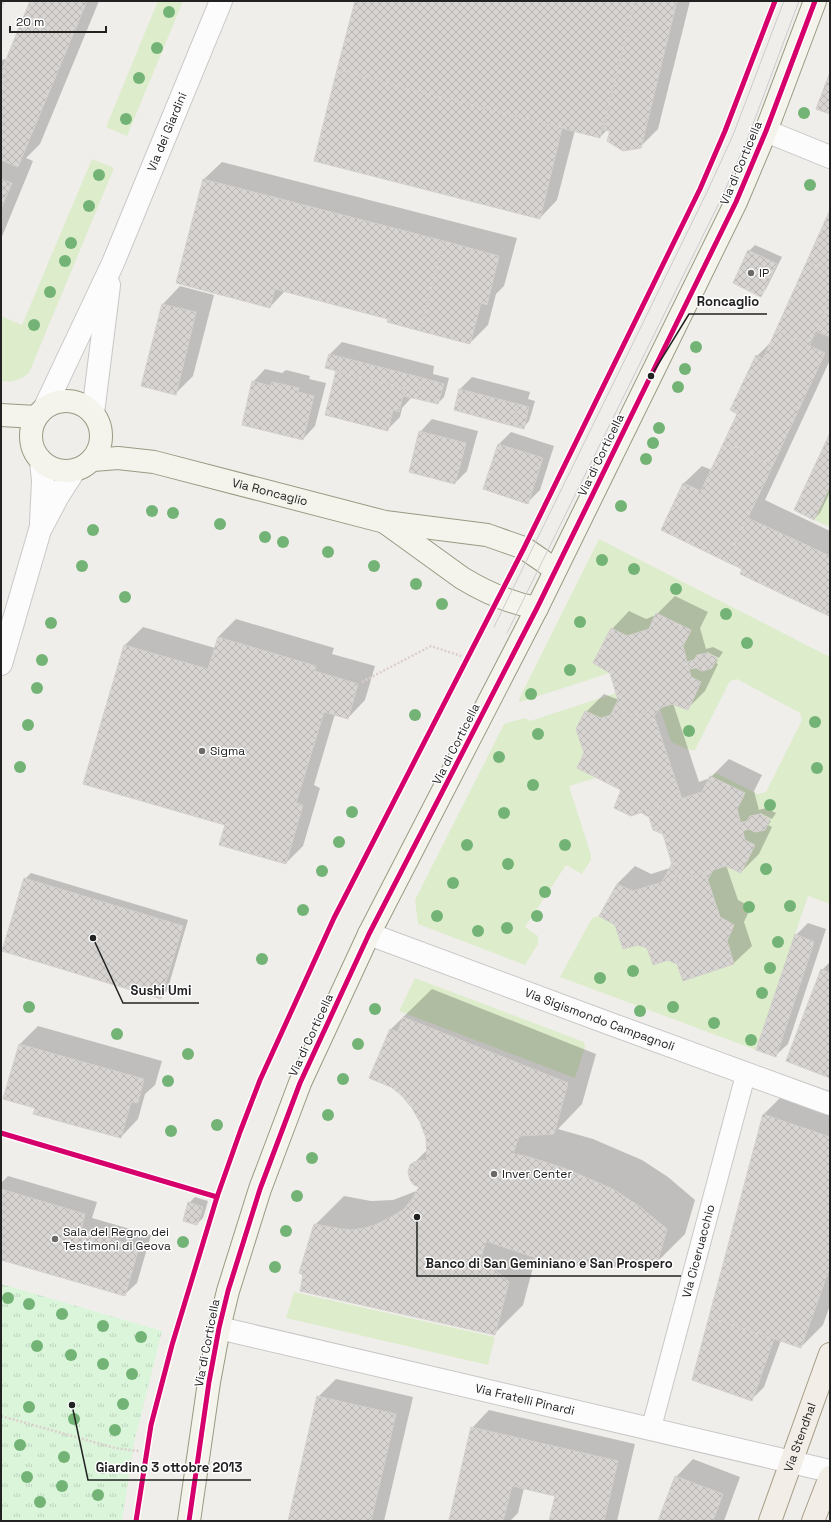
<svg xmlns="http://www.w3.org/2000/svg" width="831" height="1522" font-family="'Space Grotesk',sans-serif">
<defs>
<pattern id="park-tufts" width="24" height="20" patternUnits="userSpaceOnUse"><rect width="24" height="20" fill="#daf5da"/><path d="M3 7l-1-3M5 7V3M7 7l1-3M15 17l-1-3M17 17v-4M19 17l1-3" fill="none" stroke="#bbd2bb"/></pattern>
<pattern id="building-cross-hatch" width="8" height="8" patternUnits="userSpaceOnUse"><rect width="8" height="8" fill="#d7d4d2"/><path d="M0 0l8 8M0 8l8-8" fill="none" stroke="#b8b6b4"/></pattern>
</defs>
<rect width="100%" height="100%" fill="#f0eeeb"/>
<!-- grass -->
<g fill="#ddeccb">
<polygon points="158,1 183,1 127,136 106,127"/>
<path d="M92,159l22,9 -85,205c-9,7 -17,10 -28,8v-65l21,9z"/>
<polygon points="830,486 830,527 814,520"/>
<polygon points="599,539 830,657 830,904 808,896 756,1050 560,977 592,918 599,916 615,925 623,949 638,945 647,948 653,965 668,960 677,964 683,981 734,964 727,941 734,925 720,917 708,879 713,870 726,866 741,873 745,840 743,831 749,829 755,832 765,830 770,820 760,814 750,816 747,821 740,823 737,809 745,793 710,776 716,773 758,794 766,792 802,720 800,713 737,679 730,681 695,750 690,750 671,742 660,708 672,704 688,710 701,682 691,677 689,669 696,668 702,671 712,668 717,658 707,653 697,655 694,660 687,662 683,646 691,630 657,613 649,629 627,636 611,628 593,663 610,673 520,702 519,699"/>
<polygon points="616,693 618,700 610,716 601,718 585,711 576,729 584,753 577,768 596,778 569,786 591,855 591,860 582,874 566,865 525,927 538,936 538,944 525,965 418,924 415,900 504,724 525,718 530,721"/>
<polygon points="415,978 584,1042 585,1047 575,1078 399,1011"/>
<polygon points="294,1292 495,1337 488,1365 286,1318"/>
</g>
<!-- park -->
<polygon fill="url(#park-tufts)" points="1,1284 162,1331 134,1443 122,1521 1,1521"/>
<!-- shadow -->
<g fill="#0003">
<polygon points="31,1 99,1 40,144 26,158 33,161 1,239 1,61 4,59 7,60"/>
<polygon points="356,1 690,1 658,129 640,147 611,131 607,130 600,137 575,130 557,200 540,218"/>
<polygon points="222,162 517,238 504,286 496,294 488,325 470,343 389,318 285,291 270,307 204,179"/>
<polygon points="830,213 830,360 765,500 830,531 829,615 741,574 743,568 662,530 684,483 702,466 712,470 739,413 757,356 773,340"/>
<polygon points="755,245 782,257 766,289 760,295 749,251"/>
<polygon points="180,286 214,295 193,376 175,394 163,304"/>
<polygon points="342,342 434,366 433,374 449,378 444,397 438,403 412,397 402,408 400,417 388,429 326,414 338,370 327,367 330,354"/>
<polygon points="265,369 282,373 286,370 310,376 309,379 326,383 315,426 303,439 253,382"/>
<polygon points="472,377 530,392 528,399 535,401 529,421 523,428 455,410 460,389"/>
<polygon points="432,419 478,431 467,471 455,483 420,432"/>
<polygon points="511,432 554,446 540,490 528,502 499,444"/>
<polygon points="830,435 830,492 820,513 814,519"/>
<polygon points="675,596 708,612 700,628 706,649 713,647 723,652 719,658 707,652 707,654 718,660 716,663 718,664 705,691 687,709 673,703 699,782 710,778 729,759 762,775 754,791 759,810 766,808 776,813 772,819 760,813 760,816 771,821 768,825 772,827 759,854 741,872 726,865 738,900 751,907 744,922 752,946 734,963 683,980 678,964 648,947 617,884 635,866 651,874 670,868 673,863 664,833 650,817 585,753 586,712 604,694 619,700 612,629 629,611 646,619 656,615"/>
<polygon points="236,619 334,648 332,654 375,666 365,700 348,718 335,714 314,785 320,788 303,846 286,863 226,825 84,783 125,645 143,627 215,648 218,637"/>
<polygon points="31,873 188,920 167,991 161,997 25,879"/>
<polygon points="808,923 826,929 788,1044 775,1056 796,935"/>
<polygon points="830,962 830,1077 822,970"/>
<polygon points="432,989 596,1054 582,1104 558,1129 593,1139 642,1160 668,1177 695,1200 685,1234 656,1263 536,1256 523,1305 494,1334 315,1225 344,1196 371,1201 393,1200 419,1190 421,1187 411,1166 427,1150 427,1138 421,1121 413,1107 402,1094 391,1086 371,1077 391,1029"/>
<polygon points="38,1026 162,1061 155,1085 145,1094 138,1119 121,1137 36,1107 5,1098 20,1044"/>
<polygon points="786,1092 830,1107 830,1305 823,1325 801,1347 781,1340 764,1387 751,1400 693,1379 764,1114"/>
<polygon points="8,1176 97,1202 92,1218 151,1235 137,1283 124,1295 1,1259 1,1183"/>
<polygon points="195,1197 208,1201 203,1218 197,1224 189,1203"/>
<polygon points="336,1379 413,1397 384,1521 289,1521 318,1397"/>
<polygon points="489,1410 635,1444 617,1521 550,1521 556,1495 524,1488 518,1513 510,1521 456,1521 450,1520 472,1428"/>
<polygon points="693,1459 740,1477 724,1521 659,1521 676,1477"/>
</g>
<!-- building -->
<g fill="url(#building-cross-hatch)" stroke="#d3d0cc">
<polygon points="30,1 87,1 18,167 1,160 1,85 3,86 10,70 3,67"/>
<polygon points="355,1 635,1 600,138 337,70"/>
<polygon points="635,1 677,1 641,148 623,151 607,141 610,131 603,130"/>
<polygon points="1,66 10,70 3,86 1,85"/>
<polygon points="337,70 562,128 540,219 314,161"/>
<polygon points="830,72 830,114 816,109"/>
<polygon points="1,179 12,183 1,209"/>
<polygon points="203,179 444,241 420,331 387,322 388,319 275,289 270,308 176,283"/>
<polygon points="830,210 830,271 807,261"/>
<polygon points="444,241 499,256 487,305 481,303 470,344 420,331"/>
<polygon points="748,250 777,264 761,297 733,283"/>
<polygon points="807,261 830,271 830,300 809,346 776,330"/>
<polygon points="830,300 830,337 816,331"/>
<polygon points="162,304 196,312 176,395 141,386"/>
<polygon points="776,330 825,353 773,465 724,442 737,414 730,410 756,355 763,359"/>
<polygon points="329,354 423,378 417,399 403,396 405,388 325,368"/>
<polygon points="336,371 405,388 399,412 393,410 388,431 325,415"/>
<polygon points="423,378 444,384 438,404 417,399"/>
<polygon points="252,381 271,386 272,382 299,388 298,392 314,396 303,440 242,425"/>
<polygon points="459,389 518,404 513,426 454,410"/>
<polygon points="518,404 529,407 524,429 513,426"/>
<polygon points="419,431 466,443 455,484 409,472"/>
<polygon points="830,433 830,486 814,520 794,510"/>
<polygon points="724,442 773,465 727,562 661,530 683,483 701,491"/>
<polygon points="498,444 543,458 528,504 483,489"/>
<polygon points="748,518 830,556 829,616 740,574 742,569 727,562"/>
<polygon points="656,613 691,630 683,646 691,677 701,682 688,710 672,704 660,708 654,716 652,710 630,717 628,710 610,716 618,700 610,673 593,663 611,628 627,636 649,629"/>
<polygon points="218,637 316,666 315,671 358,684 348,719 324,712 296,803 303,805 286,864 219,845 225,825 83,784 124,645 208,669"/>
<polygon points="707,653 717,658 712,668 702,671 696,668 689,669 687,662 694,660 697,655"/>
<polygon points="628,710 630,717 652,710 682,799 631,816 614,808 621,790 577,768 584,753 576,729 585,711 601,718"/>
<polygon points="710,776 745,793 737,809 745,840 755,845 741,873 726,866 713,870 708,879 705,872 677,881 663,834 653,830 649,817 640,812 702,792"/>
<polygon points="760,814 770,819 765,830 755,832 749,829 743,831 740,823 747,821 750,816"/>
<polygon points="672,863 677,881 705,872 720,917 734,925 727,941 734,964 683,981 677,964 668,960 653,965 647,948 638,945 623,949 615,925 599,916 617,884 633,891 662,882"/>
<polygon points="24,878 183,926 161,999 2,951"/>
<polygon points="795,934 814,942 776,1057 756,1050"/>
<polygon points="821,969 830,973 830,1078 786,1061"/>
<polygon points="403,1017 568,1083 554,1134 519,1136 513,1154 526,1156 564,1168 613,1189 639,1206 667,1229 657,1264 633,1267 574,1265 536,1258 486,1241 481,1258 509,1282 495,1335 300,1291 303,1275 299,1273 314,1224 342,1229 351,1230 364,1228 375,1225 391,1217 404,1209 412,1199 419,1187 414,1185 410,1180 408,1172 410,1165 414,1162 421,1160 427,1161 426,1138 420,1122 412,1108 401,1095 391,1087 369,1078 390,1029 398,1032"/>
<polygon points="19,1044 144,1079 138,1103 131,1102 121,1138 33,1114 35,1108 3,1099"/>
<polygon points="763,1114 830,1137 830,1267 801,1348 709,1317"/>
<polygon points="1,1189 85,1214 81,1230 139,1247 125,1296 1,1260"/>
<polygon points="188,1202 203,1207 197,1225 183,1221"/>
<polygon points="709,1317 774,1339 752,1401 692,1380"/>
<polygon points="317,1396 396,1414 371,1521 288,1521"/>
<polygon points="471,1427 618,1461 604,1521 549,1521 555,1496 512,1486 503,1521 449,1520"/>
<polygon points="675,1476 723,1494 713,1521 658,1521"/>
</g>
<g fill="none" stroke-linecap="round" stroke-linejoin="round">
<!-- lane casing -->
<g stroke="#c9c8c7" stroke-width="21">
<g id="lane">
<path id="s1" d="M651,1429l95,-356"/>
</g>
</g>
<!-- street casing -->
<g stroke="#c9c8c7" stroke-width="24">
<g id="street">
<polyline points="766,131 830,157"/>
<path id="s2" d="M45,407l68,-144 108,-262"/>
<polyline points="93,413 109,285"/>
<polyline points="41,523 43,481 41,461"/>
<polyline points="1,664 40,530 58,496 74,471"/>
<path id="s3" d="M369,934l239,89 222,81"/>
<path id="s4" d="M219,1328l611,143"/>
</g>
</g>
<!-- secondary casing -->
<g stroke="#999a82" stroke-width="24">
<g id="secondary">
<circle cx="66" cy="436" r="35"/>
<polyline points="1,415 36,417"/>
<path id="s5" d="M93,460l25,-2 36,4 231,60 102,13 37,13 19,13 12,9"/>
<path d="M386,523l76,55c23,14 48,25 75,30"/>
<polyline points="189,1521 209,1382 219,1328 228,1291 260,1189 300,1083 369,934 537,608 736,202 766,131 815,1"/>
</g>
</g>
<!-- primary casing -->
<g stroke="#a79c86" stroke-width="24">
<g id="primary">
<path id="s6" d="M770,1521l60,-167"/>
<polyline points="813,1521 830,1477"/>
</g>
</g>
<!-- path -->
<g stroke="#dccecd" stroke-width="2.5" stroke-dasharray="2 2" stroke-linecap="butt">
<polyline points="1,8 4,1"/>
<polyline points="362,682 431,646 461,656"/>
<polyline points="1,1416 115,1448 139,1451"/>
</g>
<!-- lane -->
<use href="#lane" stroke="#fdfcfc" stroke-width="19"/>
<!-- street -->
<use href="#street" stroke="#fdfcfc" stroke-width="22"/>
<!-- secondary -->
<use href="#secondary" stroke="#f4f4ed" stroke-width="22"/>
<!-- primary -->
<use href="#primary" stroke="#f3ede7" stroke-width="22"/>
<!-- tram -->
<g stroke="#ccc" stroke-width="1">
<polyline points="494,627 707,192 733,135 784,1"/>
<polyline points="507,633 721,199 747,140 799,1"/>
</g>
<!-- cycleway casing -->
<g stroke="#fff" stroke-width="8">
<g id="cycleway">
<polyline points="1,1133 217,1197"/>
<polyline points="136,1521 151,1425 172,1345 217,1197 240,1132 260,1080 334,918 524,548 700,189 725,131 775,1"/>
<polyline points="189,1521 209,1382 219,1328 228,1291 260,1189 300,1083 369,934 537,608 736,202 766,131 815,1"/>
</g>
</g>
<!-- cycleway -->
<use href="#cycleway" stroke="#d6006c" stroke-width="5"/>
</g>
<!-- trees -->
<g fill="#73b476">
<circle cx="169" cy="12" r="6"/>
<circle cx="157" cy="48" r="6"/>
<circle cx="139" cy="78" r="6"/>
<circle cx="804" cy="113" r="6"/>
<circle cx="126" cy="119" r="6"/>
<circle cx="99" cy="175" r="6"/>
<circle cx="810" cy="185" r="6"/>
<circle cx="89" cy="206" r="6"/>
<circle cx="71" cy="243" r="6"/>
<circle cx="65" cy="261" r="6"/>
<circle cx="50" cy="292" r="6"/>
<circle cx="34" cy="325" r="6"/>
<circle cx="696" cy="347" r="6"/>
<circle cx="685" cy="369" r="6"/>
<circle cx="678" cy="387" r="6"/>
<circle cx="659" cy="428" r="6"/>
<circle cx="653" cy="443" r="6"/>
<circle cx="646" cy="459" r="6"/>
<circle cx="621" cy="506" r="6"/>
<circle cx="152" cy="511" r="6"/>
<circle cx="173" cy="513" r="6"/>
<circle cx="220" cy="524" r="6"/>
<circle cx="93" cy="530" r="6"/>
<circle cx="265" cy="537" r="6"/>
<circle cx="283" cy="542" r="6"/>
<circle cx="328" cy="552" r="6"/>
<circle cx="602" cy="560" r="6"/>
<circle cx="82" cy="566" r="6"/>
<circle cx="374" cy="566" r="6"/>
<circle cx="634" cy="569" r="6"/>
<circle cx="416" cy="584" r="6"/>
<circle cx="676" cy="589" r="6"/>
<circle cx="125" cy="597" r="6"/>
<circle cx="442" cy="604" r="6"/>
<circle cx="726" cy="614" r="6"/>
<circle cx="580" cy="622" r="6"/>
<circle cx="51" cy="623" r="6"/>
<circle cx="747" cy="643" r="6"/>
<circle cx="42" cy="660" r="6"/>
<circle cx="570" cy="670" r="6"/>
<circle cx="37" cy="688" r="6"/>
<circle cx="531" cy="694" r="6"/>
<circle cx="415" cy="715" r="6"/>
<circle cx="815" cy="722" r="6"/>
<circle cx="28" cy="725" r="6"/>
<circle cx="689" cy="731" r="6"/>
<circle cx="538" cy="734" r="6"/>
<circle cx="499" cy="757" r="6"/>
<circle cx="20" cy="767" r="6"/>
<circle cx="817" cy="768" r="6"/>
<circle cx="533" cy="785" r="6"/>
<circle cx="770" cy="805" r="6"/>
<circle cx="352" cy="812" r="6"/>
<circle cx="504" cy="813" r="6"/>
<circle cx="339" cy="842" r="6"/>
<circle cx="467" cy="845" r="6"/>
<circle cx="565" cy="845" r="6"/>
<circle cx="508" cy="864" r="6"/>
<circle cx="766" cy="869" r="6"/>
<circle cx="322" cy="871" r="6"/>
<circle cx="453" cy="883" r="6"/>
<circle cx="545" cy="892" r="6"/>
<circle cx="790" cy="906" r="6"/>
<circle cx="749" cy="907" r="6"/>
<circle cx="303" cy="910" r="6"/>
<circle cx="437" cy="916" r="6"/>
<circle cx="537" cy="916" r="6"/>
<circle cx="507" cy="928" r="6"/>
<circle cx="478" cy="931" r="6"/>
<circle cx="778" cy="942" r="6"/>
<circle cx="262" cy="959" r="6"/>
<circle cx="770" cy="968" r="6"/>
<circle cx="633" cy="971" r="6"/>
<circle cx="600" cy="978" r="6"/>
<circle cx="762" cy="993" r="6"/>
<circle cx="29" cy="1007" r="6"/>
<circle cx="673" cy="1007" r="6"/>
<circle cx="375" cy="1009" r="6"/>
<circle cx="640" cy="1011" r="6"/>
<circle cx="714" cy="1023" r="6"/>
<circle cx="117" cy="1034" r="6"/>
<circle cx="751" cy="1040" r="6"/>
<circle cx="358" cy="1044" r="6"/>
<circle cx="188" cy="1054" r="6"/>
<circle cx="343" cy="1079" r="6"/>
<circle cx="168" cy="1081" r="6"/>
<circle cx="328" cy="1115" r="6"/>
<circle cx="217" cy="1125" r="6"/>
<circle cx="171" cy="1131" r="6"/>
<circle cx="312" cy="1158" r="6"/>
<circle cx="297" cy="1196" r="6"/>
<circle cx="286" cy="1231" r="6"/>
<circle cx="183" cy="1242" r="6"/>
<circle cx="275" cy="1267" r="6"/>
<circle cx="8" cy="1298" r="6"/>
<circle cx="29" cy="1304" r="6"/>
<circle cx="62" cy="1314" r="6"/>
<circle cx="103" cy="1326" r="6"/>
<circle cx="141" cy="1337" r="6"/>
<circle cx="37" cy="1346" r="6"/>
<circle cx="71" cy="1355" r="6"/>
<circle cx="103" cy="1364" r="6"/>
<circle cx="132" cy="1374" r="6"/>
<circle cx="123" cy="1404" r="6"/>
<circle cx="29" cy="1407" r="6"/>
<circle cx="74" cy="1419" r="6"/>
<circle cx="115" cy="1430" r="6"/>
<circle cx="20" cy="1445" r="6"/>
<circle cx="64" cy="1457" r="6"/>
<circle cx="103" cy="1468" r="6"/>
<circle cx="27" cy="1477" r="6"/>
<circle cx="62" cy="1486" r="6"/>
<circle cx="98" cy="1495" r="6"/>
<circle cx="40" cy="1502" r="6"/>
</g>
<!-- markers -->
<g fill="#6a6968" stroke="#fff" stroke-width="1.5">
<circle cx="751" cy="273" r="4"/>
<circle cx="202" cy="751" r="4"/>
<circle cx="494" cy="1174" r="4"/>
<circle cx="55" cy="1239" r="4"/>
</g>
<g text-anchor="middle" stroke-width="3" stroke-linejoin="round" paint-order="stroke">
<!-- street labels -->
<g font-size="12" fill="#222" stroke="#fff">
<text dy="4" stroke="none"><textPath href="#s2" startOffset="301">Via dei Giardini</textPath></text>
<text transform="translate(741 163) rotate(-67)" y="4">Via di Corticella</text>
<text transform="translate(601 455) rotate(-64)" y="4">Via di Corticella</text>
<text dy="4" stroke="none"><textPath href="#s5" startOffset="181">Via Roncaglio</textPath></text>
<text transform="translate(456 744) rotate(-63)" y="4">Via di Corticella</text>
<text dy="4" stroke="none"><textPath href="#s3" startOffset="246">Via Sigismondo Campagnoli</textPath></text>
<text transform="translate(311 1035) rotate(-65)" y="4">Via di Corticella</text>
<text dy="4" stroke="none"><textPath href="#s1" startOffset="184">Via Ciceruacchio</textPath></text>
<text transform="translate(207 1343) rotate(-79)" y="4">Via di Corticella</text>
<text dy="4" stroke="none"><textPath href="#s4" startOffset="314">Via Fratelli Pinardi</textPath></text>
<text dy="4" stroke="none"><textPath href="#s6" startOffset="89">Via Stendhal</textPath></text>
</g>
<!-- poi labels -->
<g font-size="12" fill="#222" stroke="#fff" text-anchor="start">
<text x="759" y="277">IP</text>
<text x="210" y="755">Sigma</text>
<text x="502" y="1178">Inver Center</text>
<text x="63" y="1236">Sala del Regno dei<tspan x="63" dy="14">Testimoni di Geova</tspan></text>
</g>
</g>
<!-- callouts -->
<path fill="none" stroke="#222" stroke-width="1.5" d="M651 376L689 314H767M93 938L123 1003H199M417 1217L417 1276H681M72 1405L88 1480H251"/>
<g fill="#222" stroke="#fff" stroke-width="1.5">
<circle cx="651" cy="376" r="4"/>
<circle cx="93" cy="938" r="4"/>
<circle cx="417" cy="1217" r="4"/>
<circle cx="72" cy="1405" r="4"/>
</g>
<g font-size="13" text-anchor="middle" font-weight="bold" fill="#222" stroke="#fff" stroke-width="3" stroke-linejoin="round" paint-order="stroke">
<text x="728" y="306">Roncaglio</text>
<text x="161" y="995">Sushi Umi</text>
<text x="549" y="1268">Banco di San Geminiano e San Prospero</text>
<text x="169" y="1472">Giardino 3 ottobre 2013</text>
</g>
<!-- border -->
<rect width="831" height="1522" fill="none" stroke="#222222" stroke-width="4"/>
<!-- scale -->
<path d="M10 26v6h96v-6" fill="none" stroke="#222222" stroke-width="2"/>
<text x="16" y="26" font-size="12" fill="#222222" stroke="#ffffff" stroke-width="3" paint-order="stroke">20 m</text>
</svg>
